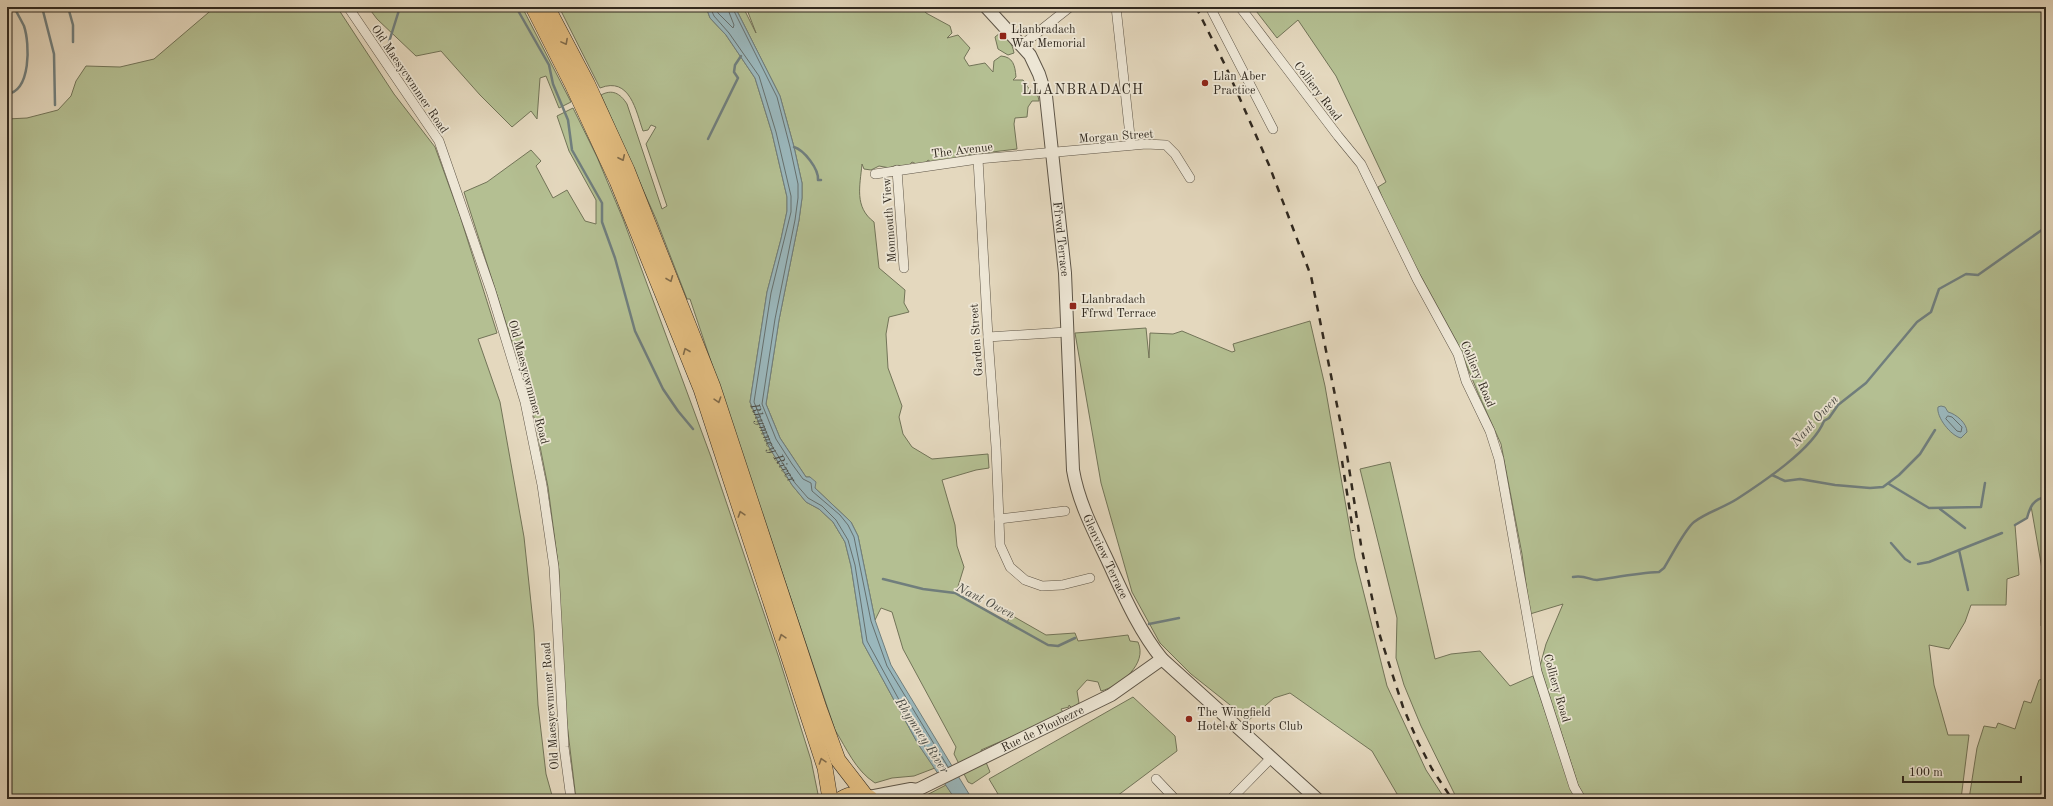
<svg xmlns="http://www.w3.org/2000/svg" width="2053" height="806" font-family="'Old Standard TT',serif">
<rect width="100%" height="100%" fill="#e4d8be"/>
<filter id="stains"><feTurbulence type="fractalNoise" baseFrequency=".005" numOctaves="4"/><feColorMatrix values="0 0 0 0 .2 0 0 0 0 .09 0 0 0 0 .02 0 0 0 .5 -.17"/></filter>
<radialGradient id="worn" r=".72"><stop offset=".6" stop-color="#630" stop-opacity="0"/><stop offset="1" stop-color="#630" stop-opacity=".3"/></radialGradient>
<!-- green -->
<g fill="#b4bf92" stroke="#727458">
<polygon points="215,7 337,7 394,94 435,147 460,216 497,333 478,339 500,402 524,537 534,631 538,705 546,774 553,799 7,799 7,119 27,118 58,110 71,96 76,81 86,66 120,67 154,59"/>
<polygon points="368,7 522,7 571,102 559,108 546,76 540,78 537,119 531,111 512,127 480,95 441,51 416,56 377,19"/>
<path d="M559,7h147l4,11 16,17 29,43 17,55 15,64v14l-6,28 -14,53 -17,110 19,45 23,38 14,17 13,7 14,13 12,20 6,24 12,77 55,101 17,24 -21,8 -22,2 -17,5c-20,-13 -28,-34 -40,-53l-145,-431h-3l-31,-80 -55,-124c11,-6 19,-2 26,9l35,105 5,-3 -21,-62 10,-17 -5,-2 -3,5 -5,1c-7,-20 -13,-55 -43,-43z"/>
<path d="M735,7h8l13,26 -10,-26h176l4,6 24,13 2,7 -5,5 11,-3 12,13 -6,10 5,8 16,-3 8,9 1,-11 7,-5c12,1 14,9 15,21l-3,3h10l9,13 6,3 1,5h-7l-4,6 -1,10 -12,1 -1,6 3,25 -58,7 -4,-1 1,5 -20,5 -8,-5 -5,7 -11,-5 -5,6c-7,-3 -11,-4 -17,0l-11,-2 -8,4 -7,-1 -2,-5c-2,22 -8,43 12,58l5,46 26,22 -1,13 5,9 -20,5 -3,17 2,34 14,38 -3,11 4,17 9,13 20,12 56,-5 1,14 -13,2 -34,10 13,45 2,21 7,21 -8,26 51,29 4,-7 35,20 29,-2 3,8 50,-6 2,6 8,1c10,22 -18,44 -37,49l-3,-9 -11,-2 -10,11 2,12 -7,5 -3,-3v2l-8,2 3,5 -83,36 9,22 -18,12 -4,-2 -14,-28 2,-7 -53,-98 -11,-37 -11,-4 -6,12 -17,-84 -7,-14 -36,-34 -5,-11h-4l-26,-39 -14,-34 13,-84 20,-100 3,-22v-15l-8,-36 -14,-51z"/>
<polygon points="1253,7 2046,7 2046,592 2031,506 2027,518 2015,525 2019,575 2007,579 2006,605 1971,605 1965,622 1949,649 1929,645 1934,685 1948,735 1969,735 1961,799 1586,799 1578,785 1540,666 1546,644 1563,604 1530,614 1522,554 1501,444 1478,393 1457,342 1394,227 1378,187 1386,182 1336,76 1298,20 1277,38"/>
<path d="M1000,33c9,6 12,10 14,20l-6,2 -10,-6 -3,-12z"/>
<polygon points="573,108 597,157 623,219 711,457 779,658 811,760 819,799 576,799 566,715 559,596 559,571 548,487 535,421 521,370 464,192 487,182 531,150 541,161 536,166 553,198 567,190 585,221 596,224 596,200 569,151 557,116"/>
<polygon points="1310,321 1325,386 1355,558 1387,686 1426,770 1445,799 1400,799 1372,751 1290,693 1274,698 1249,720 1191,674 1160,643 1132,592 1101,483 1075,333 1146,328 1149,358 1150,333 1173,334 1182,331 1232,352 1235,351 1233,344"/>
<polygon points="1390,462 1435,659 1451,654 1480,651 1510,686 1533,676 1554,738 1578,799 1457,799 1421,726 1404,685 1396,658 1397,618 1360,469"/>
<polygon points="2046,597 2046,627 2041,626 2041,600"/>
<polygon points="2046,678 2046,799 1969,799 1977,748 1984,726 1996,728 1998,723 2015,729 2024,701 2031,703 2039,680"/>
<polygon points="1133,697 1175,736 1177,751 1113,799 1001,799 989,779"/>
<polygon points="946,785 955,799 920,799 921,798"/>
</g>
<!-- water -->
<g fill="#9ab7bc" stroke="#707e7d">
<polygon points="706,7 735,7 780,96 794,147 802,183 802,198 799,220 779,320 766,404 780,438 806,477 810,477 816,482 815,488 851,522 858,536 875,620 891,665 972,799 955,799 918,744 863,643 851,566 845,542 833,522 819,509 806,502 792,485 769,447 750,402 767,292 781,239 787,211 787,197 772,133 755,78 726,35 710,18"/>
<path d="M1941,406l4,1 3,5c8,2 19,11 19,20l-6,6c-10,-2 -25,-21 -23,-31z"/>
</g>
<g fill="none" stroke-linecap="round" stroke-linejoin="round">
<!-- shore -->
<g stroke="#66706e" stroke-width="1">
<path id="s1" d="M710,7l4,9 15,17 30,43 17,56 15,64v16l-20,81 -17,109 18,44 23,37 13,15 14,8 14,14 12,20 7,25 12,76 55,101 19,28"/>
<polyline points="715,7 718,13 733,28 734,25 727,7"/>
<polyline points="732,7 777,97 790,147 798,184 798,198 795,220 775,319 762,404 776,439 792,464 803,479 811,483 812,491 840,515 848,525 854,537 871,621 887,666 948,767"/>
<polygon points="1948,416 1952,417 1962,427 1961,432 1957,431 1946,419"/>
</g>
<!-- stream -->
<g stroke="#707e7d" stroke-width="2.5">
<polyline points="42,7 54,54 55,105"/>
<polyline points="68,7 73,25 73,42"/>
<polyline points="516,7 549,65 553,84 568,120 572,150 602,203 602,222 615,258 635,331 663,389 678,411 693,429"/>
<polyline points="389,42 400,7"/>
<polyline points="7,46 7,53"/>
<path d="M7,94c24,-3 23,-50 17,-68 -3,-6 -7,-13 -10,-19"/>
<polyline points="708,139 738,78 734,72 735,65 741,56"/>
<path d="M794,147c10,3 25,22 24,33h3"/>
<polyline points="1772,475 1785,481 1800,479 1835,485 1870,488 1883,487 1899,475 1920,454 1935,430"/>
<polyline points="1889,484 1929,508 1981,507 1985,483"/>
<polyline points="1940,509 1965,528"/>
<path d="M2015,525l12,-7c3,-11 6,-19 19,-21"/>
<polyline points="1891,543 1905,559 1910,562"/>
<polyline points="1959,550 1968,590"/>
<polyline points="1918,564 1929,562 2002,533"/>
<path d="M1573,577c13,-2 16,3 24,3 21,-3 41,-7 62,-8l5,-4c7,-11 21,-39 30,-46 13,-10 29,-14 43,-23 26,-17 76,-50 87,-78l5,-3 9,-13 28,-22 51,-61 14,-10 8,-23 27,-15 12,1 68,-48"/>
<polyline points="883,579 923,589 955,593 1048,645 1058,646 1075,638"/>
<polyline points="1149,624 1179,618"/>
</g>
<!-- minor casing -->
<g stroke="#5e5547" stroke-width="10">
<g id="minor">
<polyline points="348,7 439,141 491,291 525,402 542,485 554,567 564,747 571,799"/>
<polyline points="1116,7 1131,145"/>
<polyline points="1210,7 1273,129"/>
<polyline points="1240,7 1338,136 1361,164 1417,279 1458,354 1466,381 1490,431 1499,459 1537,672 1574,787 1581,799"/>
<polyline points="1022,45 1070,7"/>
<polyline points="978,159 988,337 996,447 1000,545 1010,567 1025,580 1042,586 1062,585 1090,578"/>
<polyline points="897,170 904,268"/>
<polyline points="875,174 978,159 1146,144 1166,145 1175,154 1190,178"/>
<polyline points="988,337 1067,332"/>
<polyline points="999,519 1065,511"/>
<polyline points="1156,779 1175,799"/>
<polyline points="1231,799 1272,757"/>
</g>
</g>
<!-- tertiary casing -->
<g stroke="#5e5547" stroke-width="14">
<g id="tertiary">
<path id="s2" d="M986,7l44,48 9,19 7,22 19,177 8,197c5,30 19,58 32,85 17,36 32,73 57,104l155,140"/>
<polyline points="869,797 911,789 917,790"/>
<path id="s3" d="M910,799l7,-9 194,-95 51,-36"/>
</g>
</g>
<!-- primary casing -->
<g stroke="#31291f" stroke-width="16">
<g id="primary">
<polyline points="533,7 572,84 617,181 701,389 825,768 830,799"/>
<polyline points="547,7 587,83 627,170 713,387 819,708 838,760 865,795"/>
<path d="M841,799c9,-6 19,-6 29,-1"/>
</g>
</g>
<!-- minor -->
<use href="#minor" stroke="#ede6d5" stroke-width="9"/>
<!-- tertiary -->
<use href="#tertiary" stroke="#ede6d5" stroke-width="12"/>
<!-- primary -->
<use href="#primary" stroke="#e2bc7f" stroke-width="15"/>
<!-- rail -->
<g stroke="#31291f" stroke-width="2.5" stroke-dasharray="7 7" stroke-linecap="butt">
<polyline points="1196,7 1226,67 1269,165 1311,276 1347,455 1361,545 1380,636 1403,707 1418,742 1432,769 1452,799"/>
<polyline points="1342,461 1353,531"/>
</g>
</g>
<!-- one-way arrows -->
<defs><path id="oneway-chevron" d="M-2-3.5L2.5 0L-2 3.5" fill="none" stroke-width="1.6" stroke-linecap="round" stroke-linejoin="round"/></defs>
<g stroke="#816b4a">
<use href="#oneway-chevron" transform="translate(565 42) rotate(62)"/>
<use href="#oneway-chevron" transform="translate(622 158) rotate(65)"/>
<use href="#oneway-chevron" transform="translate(670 279) rotate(68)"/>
<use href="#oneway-chevron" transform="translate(686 351) rotate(-112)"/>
<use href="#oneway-chevron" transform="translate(718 400) rotate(72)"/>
<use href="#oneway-chevron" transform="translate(741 514) rotate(-108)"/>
<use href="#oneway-chevron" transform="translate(782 637) rotate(-108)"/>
<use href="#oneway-chevron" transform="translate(822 761) rotate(-108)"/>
</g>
<!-- markers -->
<g fill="#8f2418" stroke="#ede6d5" stroke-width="1.5">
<rect x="999" y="32" width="8" height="8" rx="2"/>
<circle cx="1205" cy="83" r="4"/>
<rect x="1069" y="302" width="8" height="8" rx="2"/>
<circle cx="1189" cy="719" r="4"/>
</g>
<g text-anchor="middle" stroke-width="3.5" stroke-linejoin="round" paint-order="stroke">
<!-- poi labels -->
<g font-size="12" fill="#31291f" stroke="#ede6d5" text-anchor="start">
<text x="1011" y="33">Llanbradach<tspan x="1011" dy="14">War Memorial</tspan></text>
<text x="1213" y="80">Llan Aber<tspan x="1213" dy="14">Practice</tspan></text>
<text x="1081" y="303">Llanbradach<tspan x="1081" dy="14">Ffrwd Terrace</tspan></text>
<text x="1197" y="716">The Wingfield<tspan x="1197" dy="14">Hotel &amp; Sports Club</tspan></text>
</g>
<!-- street labels -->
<g font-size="12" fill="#31291f" stroke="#ede6d5">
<text transform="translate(410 79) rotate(56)" y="4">Old Maesycwmmer Road</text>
<text transform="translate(1318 91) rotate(53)" y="4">Colliery Road</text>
<text transform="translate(1116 136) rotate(-4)" y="4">Morgan Street</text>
<text transform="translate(962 150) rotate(-7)" y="4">The Avenue</text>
<text transform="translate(889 220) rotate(-94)" y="4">Monmouth View</text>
<text dy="4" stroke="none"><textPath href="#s2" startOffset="253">Ffrwd Terrace</textPath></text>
<text transform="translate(976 340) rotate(-94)" y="4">Garden Street</text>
<text transform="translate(1478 374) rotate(67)" y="4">Colliery Road</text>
<text transform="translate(529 382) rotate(75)" y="4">Old Maesycwmmer Road</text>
<text dy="4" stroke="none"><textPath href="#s2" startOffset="577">Glenview Terrace</textPath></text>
<text transform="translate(1557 688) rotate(74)" y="4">Colliery Road</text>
<text transform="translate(550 706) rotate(-94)" y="4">Old Maesycwmmer Road</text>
<text dy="4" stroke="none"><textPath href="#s3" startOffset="151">Rue de Ploubezre</textPath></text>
</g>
<!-- water labels -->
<g font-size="13" font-style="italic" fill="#4b4c46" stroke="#ede6d5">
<text transform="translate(1814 420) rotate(-48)" y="5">Nant Owen</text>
<text dy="5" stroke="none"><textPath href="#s1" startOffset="464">Rhymney River</textPath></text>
<text transform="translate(986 600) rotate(27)" y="5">Nant Owen</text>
<text transform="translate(923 735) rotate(57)" y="5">Rhymney River</text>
</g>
<!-- quarter labels -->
<g font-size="14" letter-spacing="1" fill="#31291f" stroke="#ede6d5">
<text x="1083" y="94">LLANBRADACH</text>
</g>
</g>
<!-- margin -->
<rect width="2053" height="806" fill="none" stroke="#e4d8be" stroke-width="24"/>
<rect x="8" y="8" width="2037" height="790" fill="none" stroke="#31291f" stroke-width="2"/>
<rect x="12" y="12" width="2029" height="782" fill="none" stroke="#31291f"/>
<!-- scale -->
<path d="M1903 776v6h118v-6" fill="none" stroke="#31291f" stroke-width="2"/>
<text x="1909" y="776" font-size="12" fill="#31291f" stroke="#ede6d5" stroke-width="3" paint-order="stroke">100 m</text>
<rect width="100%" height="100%" filter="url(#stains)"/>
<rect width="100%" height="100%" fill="url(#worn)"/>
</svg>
